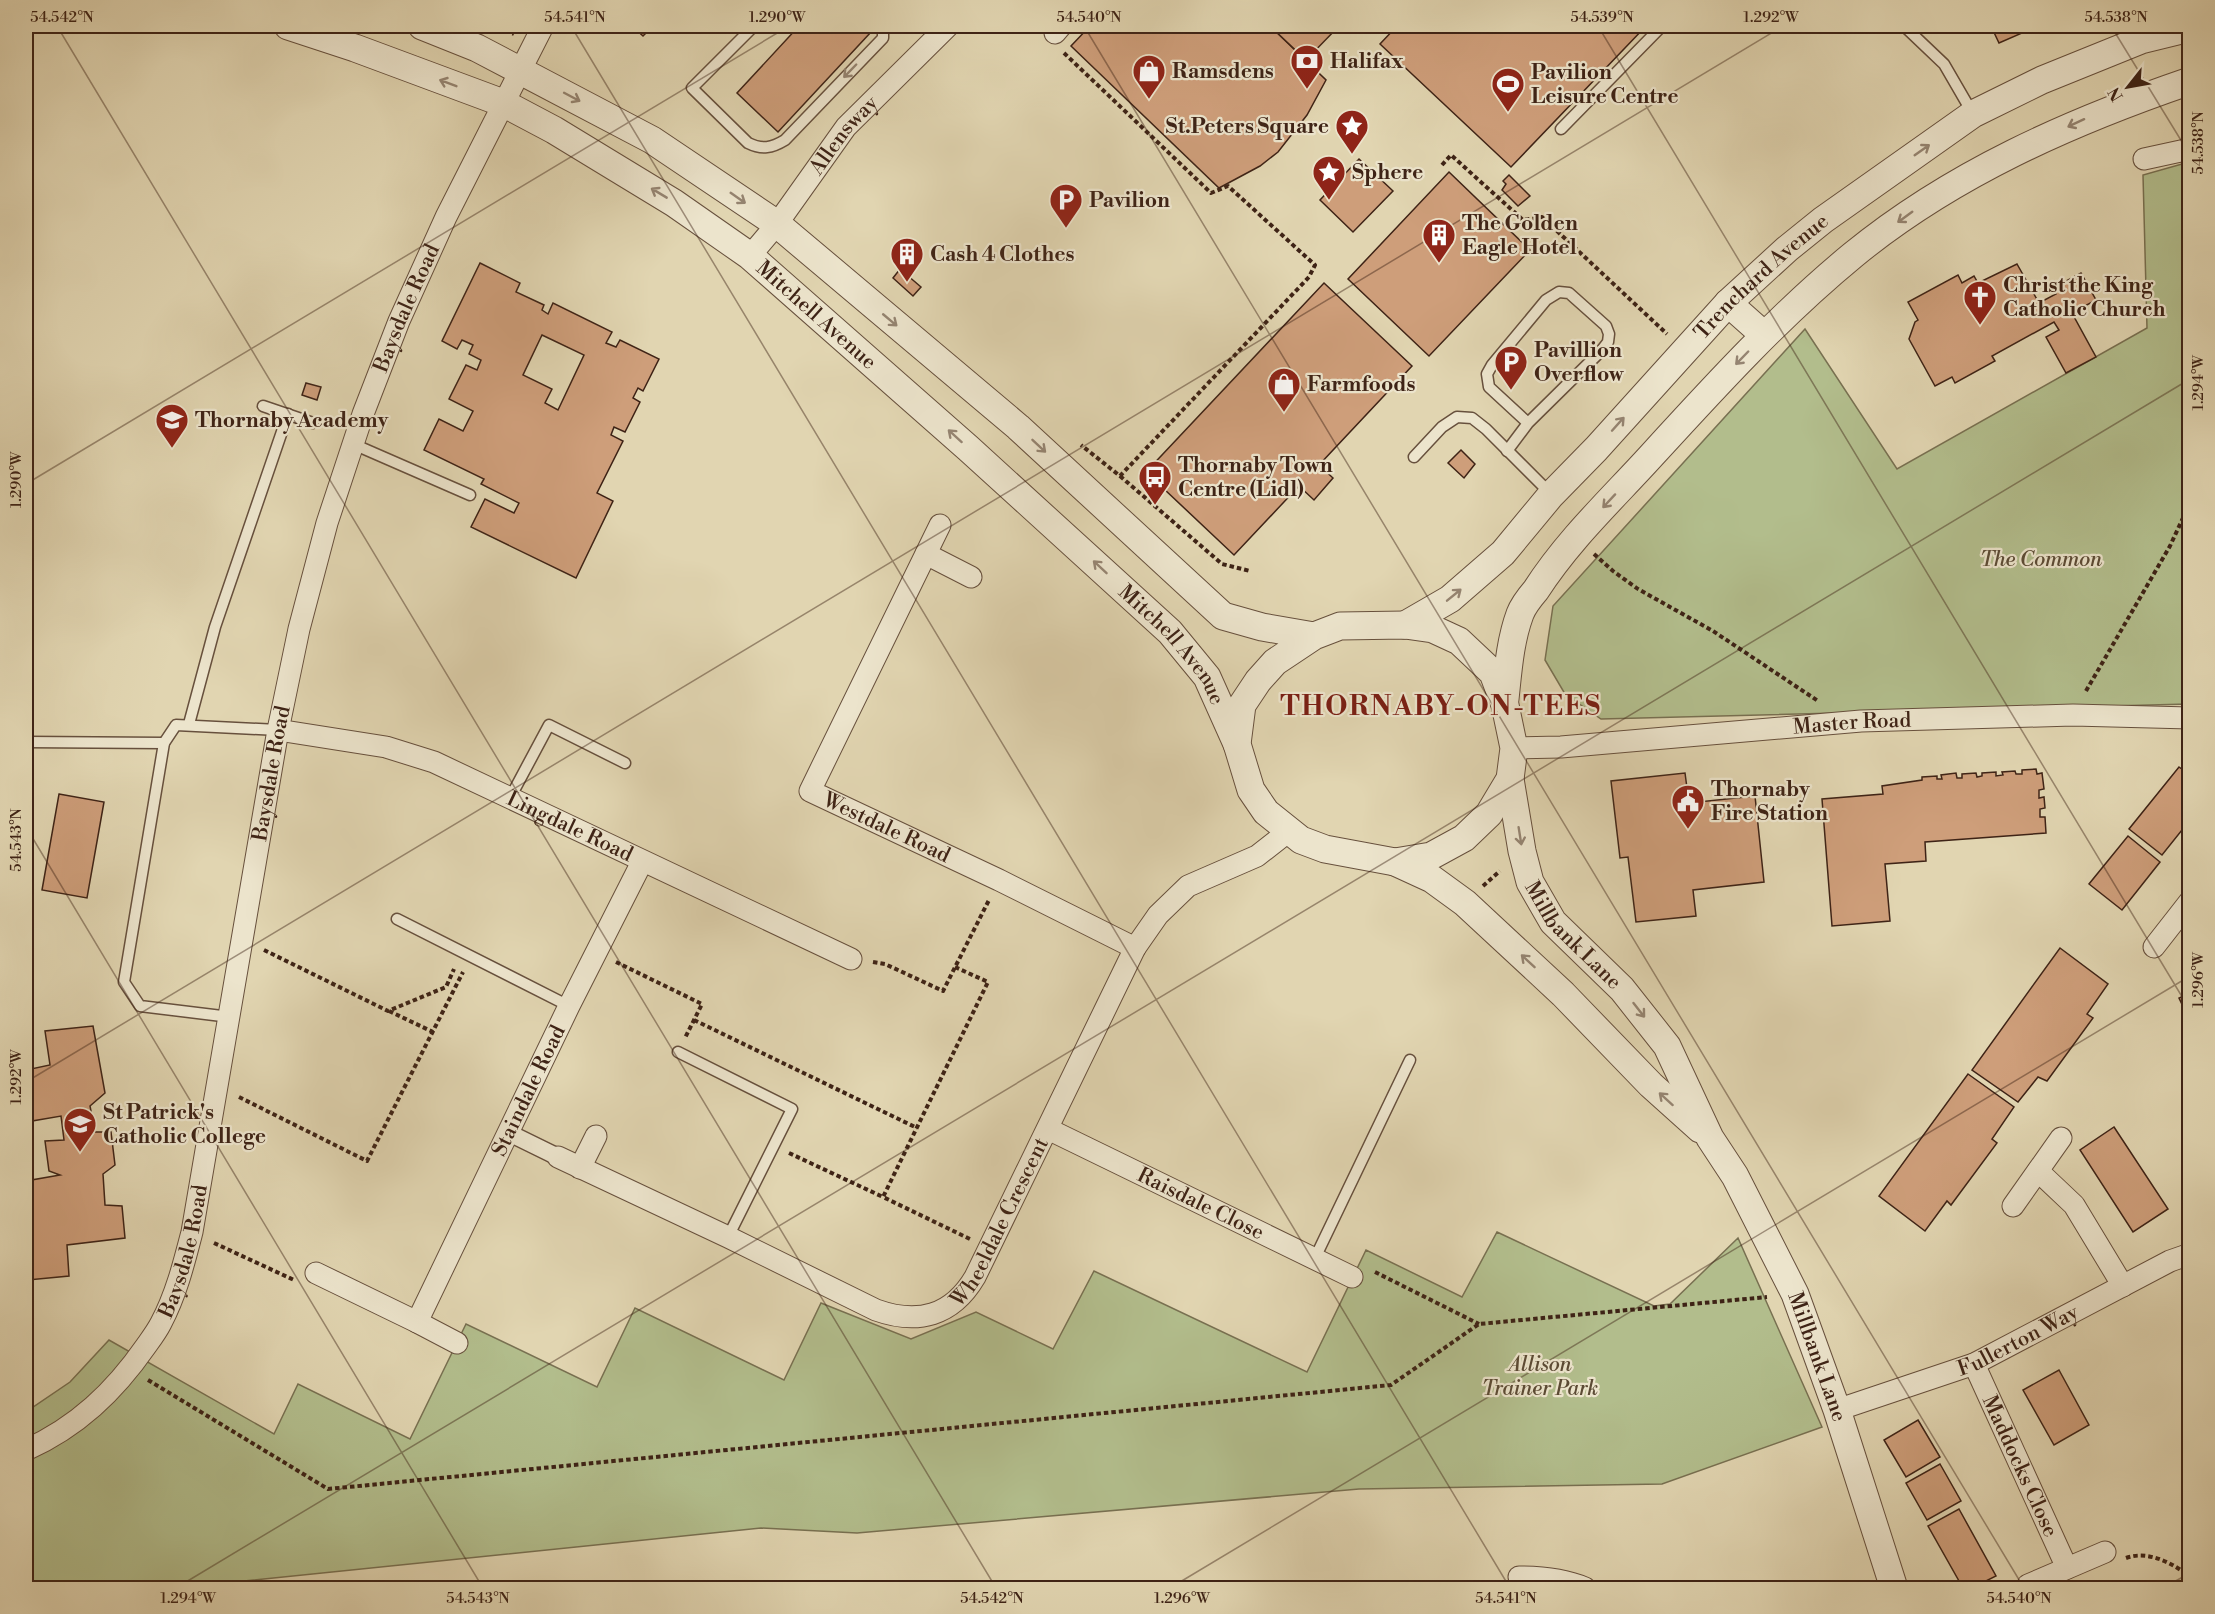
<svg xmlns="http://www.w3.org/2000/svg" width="2215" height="1614" font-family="'Libre Bodoni',serif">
<rect width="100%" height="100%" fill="#e1d5b1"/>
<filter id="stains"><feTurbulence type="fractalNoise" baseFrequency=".00333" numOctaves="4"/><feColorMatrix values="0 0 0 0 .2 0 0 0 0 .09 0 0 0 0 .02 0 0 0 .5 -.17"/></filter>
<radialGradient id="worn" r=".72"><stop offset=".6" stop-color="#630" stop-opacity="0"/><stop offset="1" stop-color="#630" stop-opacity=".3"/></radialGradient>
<!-- green -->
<g fill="#b2bd8c" stroke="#787051" stroke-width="1.5">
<polygon points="2189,162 2189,704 1601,719 1565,694 1545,660 1553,606 1805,329 1897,469 2147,328 2143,175"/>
<polygon points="1497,1232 1654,1306 1670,1304 1738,1238 1822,1427 1662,1484 1359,1489 857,1533 761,1528 176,1588 26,1588 26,1412 70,1382 109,1340 274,1434 298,1384 410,1439 466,1324 597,1387 635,1308 784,1380 821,1303 911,1339 976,1312 1053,1349 1094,1271 1307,1372 1366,1250 1462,1297"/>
</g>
<!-- building -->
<g fill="#ce9e7a" stroke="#3e2316" stroke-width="1.5" fill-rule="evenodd">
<polygon points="632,26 653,26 643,36"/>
<polygon points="799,26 864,26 871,32 778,132 737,93"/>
<polygon points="1090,26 1270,26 1326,80 1307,115 1278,152 1260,166 1219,188 1071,46"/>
<polygon points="1270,26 1339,26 1306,60"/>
<polygon points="1397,26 1646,26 1511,167 1380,44"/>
<polygon points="1991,26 2038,26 1999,43"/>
<polygon points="1359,159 1393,191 1353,232 1320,200"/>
<polygon points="1449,172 1530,250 1429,356 1348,279"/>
<polygon points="1509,175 1530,196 1518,206 1502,190 1506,184 1503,181"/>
<path d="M480,263l40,20 -4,9 28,13 -2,5 6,4 5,-11 59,29 -6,11 10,4 4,-7 39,19 -16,32 -5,-3 -5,10 7,4 -15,30 -11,-5 -3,8 12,6 -26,52 16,8 -37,77 -105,-51 14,-28 29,14 5,-10 -38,-19 3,-5 -60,-29 15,-31 24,12 10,-20 -24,-12 17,-34 11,5 4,-10 -12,-6 4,-9 -11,-5 -5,9 -15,-8zM542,335l42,20 -26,55 -13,-7 7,-14 -29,-14z"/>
<polygon points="2017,264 2039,303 2056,294 2053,288 2081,273 2096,300 2072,313 2096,357 2066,373 2046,337 2059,330 2054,322 1992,356 1995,361 1955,383 1952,377 1935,386 1909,339 1915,322 1918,320 1908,302 1958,275 1962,283 1974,276 1978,283"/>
<polygon points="900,269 921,287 913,296 893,278"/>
<polygon points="1324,283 1412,366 1319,465 1333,478 1314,500 1299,486 1234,555 1146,472"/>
<polygon points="306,383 321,387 317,400 302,395"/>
<polygon points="1461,450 1475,464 1464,478 1448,463"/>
<polygon points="2179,767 2190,775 2190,820 2162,855 2129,829"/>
<polygon points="2036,769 2037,774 2042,773 2044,789 2039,790 2039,798 2044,797 2045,808 2040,809 2040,817 2045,817 2046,833 1925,842 1926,861 1885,864 1890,921 1832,926 1822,799 1883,794 1882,786 1922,780 1922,777 1937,776 1937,779 1942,779 1941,775 1956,773 1957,778 1962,778 1962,774 1976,773 1977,777 1982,776 1982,773 1996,772 1996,776 2003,775 2002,772 2015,771 2016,774 2022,774 2022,770"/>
<polygon points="1685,773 1689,803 1755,796 1764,882 1693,890 1696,916 1636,922 1628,857 1620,858 1611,781"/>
<polygon points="59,794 104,802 87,898 42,890"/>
<polygon points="2128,836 2160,862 2122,910 2089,884"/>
<polygon points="2060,948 2108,984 2087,1014 2093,1018 2047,1081 2038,1077 2018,1102 1972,1070"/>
<polygon points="2190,993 2190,1021 2179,998"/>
<polygon points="93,1026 105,1093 90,1106 95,1132 111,1132 115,1165 103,1174 105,1205 122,1206 125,1238 67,1245 69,1276 28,1280 26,1267 26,1181 60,1175 49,1171 45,1141 64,1140 61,1116 26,1122 26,1070 50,1065 45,1031"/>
<polygon points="1968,1074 2014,1107 1992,1139 1997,1143 1951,1205 1947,1201 1925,1231 1879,1196"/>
<polygon points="2114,1127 2168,1209 2133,1232 2080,1150"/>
<polygon points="2059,1370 2089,1425 2054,1445 2023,1390"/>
<polygon points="1918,1420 1940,1457 1906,1477 1884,1440"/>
<polygon points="1940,1464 1961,1501 1927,1520 1906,1483"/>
<polygon points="1959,1509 1996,1576 1972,1588 1963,1588 1928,1526"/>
</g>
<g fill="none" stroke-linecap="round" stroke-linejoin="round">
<!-- service casing -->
<g stroke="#67503d" stroke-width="13">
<g id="service">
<path d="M754,26l-62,62 56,55c14,7 24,5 37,-3l98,-102v-12"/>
<polyline points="1904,26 1944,64 1973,114"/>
<polyline points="1561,129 1662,26"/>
<polyline points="263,406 313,423"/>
<polyline points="353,444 470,495"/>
<polyline points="1507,451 1528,423 1601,351 1608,342 1609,334 1606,326 1569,293 1559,292 1546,300 1492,365 1487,374 1489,387 1528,423"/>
<polyline points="1414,457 1442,427 1457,417 1472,418 1486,429 1551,494"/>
<polyline points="189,724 215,627 288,414"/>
<polyline points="26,742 164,743"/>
<polyline points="510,798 549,725 625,763"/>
<polyline points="397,919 569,1006"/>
<polyline points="230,1017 140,1006 124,982 164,743 176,725 278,730"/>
<polyline points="678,1052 792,1109 728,1237"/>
<polyline points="1315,1258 1410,1060"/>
</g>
</g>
<!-- pedestrian casing -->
<g stroke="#67503d" stroke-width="19">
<polyline id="pedestrian" points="509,1133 558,1157"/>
</g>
<!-- minor casing -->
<g stroke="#67503d" stroke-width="23">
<g id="minor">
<polyline points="1055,33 1061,26"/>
<polyline points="2144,159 2190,149"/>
<path id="s1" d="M750,256l27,-32 69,-97 102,-101"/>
<path id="s2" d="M940,525l-130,266 189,89 136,68"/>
<polyline points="926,554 971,577"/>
<path id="s3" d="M278,730l108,17 48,15 417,197"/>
<path id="s4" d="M1514,748l47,-1 300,-26 212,-6 117,3"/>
<polyline points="2154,947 2190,901"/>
<path id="s5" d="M1048,1129l304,148"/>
<path id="s6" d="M558,1157l170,80 148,73c42,15 76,6 99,-33l160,-329 23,-33 30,-29 69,-30 32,-25"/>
<polyline points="580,1168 596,1136"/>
<polyline points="2038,1171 2074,1205 2123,1286"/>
<polyline points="2013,1206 2061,1138"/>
<path id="s7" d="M316,1273l101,49 152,-316 73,-144"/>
<polyline points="417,1322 457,1343"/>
<path id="s8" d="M1974,1364l93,204"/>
<path id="s9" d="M1837,1410l137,-46 196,-103 20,-7"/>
<path id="s10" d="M26,1450c51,-23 88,-58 120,-104 5,-7 11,-15 15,-23 15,-28 23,-60 31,-91l86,-502 21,-101 28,-106 36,-109 36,-93 47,-104 97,-191"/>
<path d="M1519,1577c23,0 45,2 66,11"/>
<polyline points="2028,1585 2105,1552"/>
</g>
</g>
<!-- tertiary casing -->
<g stroke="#67503d" stroke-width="29">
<g id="tertiary">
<path id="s11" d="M288,26l67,22 148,55 51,27 120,73 76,53 218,192 202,184 37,45 30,67"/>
<polyline points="422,26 477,48 652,140 777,224 1018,427 1223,616 1262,627 1314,636 1340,626 1405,625 1433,629 1459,641 1493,673 1505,705 1514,748 1510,779 1489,814 1464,838 1431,856 1395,862 1325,849 1301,840 1266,812 1251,790 1237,744 1242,705 1258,681 1275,662 1314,636"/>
<polyline points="1728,303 1764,335"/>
<path id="s12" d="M1405,625l45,-26 53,-46 48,-58 45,-46 132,-146 59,-54 36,-29 150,-106 69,-34 99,-40 49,-12"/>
<path d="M1505,699c3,-28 5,-58 15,-85 3,-8 10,-17 16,-24 32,-50 76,-91 116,-135 64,-70 128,-140 201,-200 99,-81 217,-133 337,-174"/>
<path id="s13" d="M1510,779l12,72 8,31 23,40 69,67 45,57 43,92 25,38 60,118 42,116 57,178"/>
<polyline points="1395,862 1432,879 1465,903 1563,994 1651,1085 1700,1129"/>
</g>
</g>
<!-- path -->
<g stroke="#3e2316" stroke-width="4" stroke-dasharray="4.5 3" stroke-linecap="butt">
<polyline points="499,27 514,34"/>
<polyline points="1064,53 1211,193 1228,186 1315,265 1309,277 1120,476 1081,445"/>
<polyline points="1442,165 1451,155 1523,220 1542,217 1667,334"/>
<polyline points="1120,476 1222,564 1250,571"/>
<polyline points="1594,554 1613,571 1638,589 1713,631 1818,701"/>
<polyline points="2086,691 2170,546 2189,505 2190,488"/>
<polyline points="1483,886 1500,871"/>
<polyline points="264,950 388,1011 446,987 454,969"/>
<polyline points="616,962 702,1004 685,1038"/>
<polyline points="873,962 885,964 943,991 989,900"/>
<polyline points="955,967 988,982 883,1197 970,1239"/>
<polyline points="389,1011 433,1032"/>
<polyline points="694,1020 917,1128"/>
<polyline points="239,1097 367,1161 463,972"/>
<polyline points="789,1153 883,1197"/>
<polyline points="214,1243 294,1280"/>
<polyline points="1375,1272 1479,1324"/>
<polyline points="148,1380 328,1489 1391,1385 1479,1324 1767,1297"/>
<path d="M2126,1558c22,-8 47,5 64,19"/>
</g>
<!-- service -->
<use href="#service" stroke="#ece4cc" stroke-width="10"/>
<!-- pedestrian -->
<use href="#pedestrian" stroke="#ece4cc" stroke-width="16"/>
<!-- minor -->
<use href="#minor" stroke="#ece4cc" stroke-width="21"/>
<!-- tertiary -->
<use href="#tertiary" stroke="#ece4cc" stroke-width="27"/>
</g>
<!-- one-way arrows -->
<defs><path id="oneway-shaft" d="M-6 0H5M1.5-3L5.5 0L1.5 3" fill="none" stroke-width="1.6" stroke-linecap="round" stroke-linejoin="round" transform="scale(1.5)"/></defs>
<g stroke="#958471">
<use href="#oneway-shaft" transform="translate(850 71) rotate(134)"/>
<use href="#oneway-shaft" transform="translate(448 83) rotate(-159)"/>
<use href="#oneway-shaft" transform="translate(572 97) rotate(28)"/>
<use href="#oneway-shaft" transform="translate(2076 123) rotate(155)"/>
<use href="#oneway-shaft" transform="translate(1922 150) rotate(-35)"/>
<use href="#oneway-shaft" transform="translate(659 193) rotate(-149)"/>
<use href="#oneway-shaft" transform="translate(738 198) rotate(35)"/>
<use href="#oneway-shaft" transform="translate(1905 217) rotate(144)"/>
<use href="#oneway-shaft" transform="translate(890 320) rotate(40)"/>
<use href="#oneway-shaft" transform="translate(1742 358) rotate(134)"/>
<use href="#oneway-shaft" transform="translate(1618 424) rotate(-48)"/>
<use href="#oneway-shaft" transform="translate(955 436) rotate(-138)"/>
<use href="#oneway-shaft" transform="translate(1039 446) rotate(43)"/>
<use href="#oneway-shaft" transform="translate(1609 501) rotate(133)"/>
<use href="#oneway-shaft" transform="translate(1100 567) rotate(-137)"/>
<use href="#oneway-shaft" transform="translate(1454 595) rotate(-39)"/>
<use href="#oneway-shaft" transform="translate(1520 836) rotate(81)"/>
<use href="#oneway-shaft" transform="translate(1528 961) rotate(-137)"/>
<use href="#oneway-shaft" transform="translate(1639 1010) rotate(52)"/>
<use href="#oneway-shaft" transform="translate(1666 1099) rotate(-138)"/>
</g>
<!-- ticks -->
<path fill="none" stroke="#3e2316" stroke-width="1.5" stroke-opacity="0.45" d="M57,26l939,1562M571,26l939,1562M1084,26l940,1562M1598,26l592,984M2111,26l79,129M26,484l763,-458M26,827l457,761M26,1082l1757,-1056M176,1588l2014,-1209M1170,1588l1020,-612M2163,1588l27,-15"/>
<!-- icons -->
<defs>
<g id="bank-pin" transform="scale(1.725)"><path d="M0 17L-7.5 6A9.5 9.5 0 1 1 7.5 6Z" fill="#8f2418" stroke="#ece4cc"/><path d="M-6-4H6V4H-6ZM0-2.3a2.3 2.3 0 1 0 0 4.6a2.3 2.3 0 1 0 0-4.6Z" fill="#fff"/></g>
<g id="shop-pin" transform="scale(1.725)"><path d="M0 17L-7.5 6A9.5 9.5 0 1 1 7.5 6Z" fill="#8f2418" stroke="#ece4cc"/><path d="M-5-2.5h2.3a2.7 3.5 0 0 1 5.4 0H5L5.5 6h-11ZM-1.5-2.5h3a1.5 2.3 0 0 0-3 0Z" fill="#fff"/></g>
<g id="stadium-pin" transform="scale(1.725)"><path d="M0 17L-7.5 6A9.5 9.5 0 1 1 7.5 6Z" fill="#8f2418" stroke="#ece4cc"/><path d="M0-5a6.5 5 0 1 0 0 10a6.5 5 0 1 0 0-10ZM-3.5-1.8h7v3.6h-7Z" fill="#fff"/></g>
<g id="sight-pin" transform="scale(1.725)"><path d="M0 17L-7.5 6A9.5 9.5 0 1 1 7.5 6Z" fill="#8f2418" stroke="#ece4cc"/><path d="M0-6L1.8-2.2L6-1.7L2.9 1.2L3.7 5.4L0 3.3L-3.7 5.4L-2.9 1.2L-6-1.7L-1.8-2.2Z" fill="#fff"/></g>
<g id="parking-pin" transform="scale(1.725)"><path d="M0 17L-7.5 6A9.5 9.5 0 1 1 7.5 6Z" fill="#8f2418" stroke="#ece4cc"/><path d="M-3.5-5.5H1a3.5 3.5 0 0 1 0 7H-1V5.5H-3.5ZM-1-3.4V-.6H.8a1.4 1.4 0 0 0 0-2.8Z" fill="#fff"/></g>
<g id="building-pin" transform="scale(1.725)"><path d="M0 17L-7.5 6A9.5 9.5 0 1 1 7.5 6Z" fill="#8f2418" stroke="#ece4cc"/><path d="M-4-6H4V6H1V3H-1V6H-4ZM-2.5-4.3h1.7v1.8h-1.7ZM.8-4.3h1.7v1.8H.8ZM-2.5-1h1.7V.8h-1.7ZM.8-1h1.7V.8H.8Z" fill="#fff"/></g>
<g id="church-pin" transform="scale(1.725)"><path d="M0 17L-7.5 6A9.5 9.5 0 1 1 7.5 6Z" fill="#8f2418" stroke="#ece4cc"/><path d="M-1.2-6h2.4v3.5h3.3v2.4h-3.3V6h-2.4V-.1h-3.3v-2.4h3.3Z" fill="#fff"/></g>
<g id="school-pin" transform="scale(1.725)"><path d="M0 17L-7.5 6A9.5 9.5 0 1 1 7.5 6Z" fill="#8f2418" stroke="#ece4cc"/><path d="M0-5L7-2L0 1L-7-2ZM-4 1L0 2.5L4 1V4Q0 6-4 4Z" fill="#fff"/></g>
<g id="bus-pin" transform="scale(1.725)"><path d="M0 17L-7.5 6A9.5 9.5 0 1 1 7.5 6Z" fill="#8f2418" stroke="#ece4cc"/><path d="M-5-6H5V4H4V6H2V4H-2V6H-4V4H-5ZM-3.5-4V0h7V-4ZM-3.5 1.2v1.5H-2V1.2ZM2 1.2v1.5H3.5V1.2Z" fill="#fff"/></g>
<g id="civic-pin" transform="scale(1.725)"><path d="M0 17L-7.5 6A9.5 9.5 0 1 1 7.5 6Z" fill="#8f2418" stroke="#ece4cc"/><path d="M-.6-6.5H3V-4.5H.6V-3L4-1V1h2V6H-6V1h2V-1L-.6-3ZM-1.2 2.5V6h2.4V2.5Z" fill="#fff"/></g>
</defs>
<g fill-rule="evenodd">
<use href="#bank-pin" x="1307" y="61"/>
<use href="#shop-pin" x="1149" y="71"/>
<use href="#stadium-pin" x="1508" y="84"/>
<use href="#sight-pin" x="1352" y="126"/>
<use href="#sight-pin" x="1329" y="172"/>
<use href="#parking-pin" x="1066" y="200"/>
<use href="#building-pin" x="1439" y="235"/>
<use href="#building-pin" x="907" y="254"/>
<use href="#church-pin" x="1980" y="297"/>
<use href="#parking-pin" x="1511" y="362"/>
<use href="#shop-pin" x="1284" y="384"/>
<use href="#school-pin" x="172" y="420"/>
<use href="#bus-pin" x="1155" y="477"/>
<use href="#civic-pin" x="1688" y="801"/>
<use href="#school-pin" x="80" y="1124"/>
</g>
<g text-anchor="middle" stroke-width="4.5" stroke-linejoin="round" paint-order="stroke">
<!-- poi labels -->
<g font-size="21" font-weight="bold" fill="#3e2316" stroke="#ece4cc" text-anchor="start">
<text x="1330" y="68">Halifax</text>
<text x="1172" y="78">Ramsdens</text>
<text x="1531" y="79">Pavilion<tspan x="1531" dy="24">Leisure Centre</tspan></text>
<text x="1329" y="133" text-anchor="end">St.Peters Square</text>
<text x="1352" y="179">Sphere</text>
<text x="1089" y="207">Pavilion</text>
<text x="1462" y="230">The Golden<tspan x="1462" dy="24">Eagle Hotel</tspan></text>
<text x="930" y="261">Cash 4 Clothes</text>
<text x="2003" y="292">Christ the King<tspan x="2003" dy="24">Catholic Church</tspan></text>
<text x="1534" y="357">Pavillion<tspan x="1534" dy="24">Overflow</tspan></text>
<text x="1307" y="391">Farmfoods</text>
<text x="195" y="427">Thornaby Academy</text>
<text x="1178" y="472">Thornaby Town<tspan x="1178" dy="24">Centre (Lidl)</tspan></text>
<text x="1711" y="796">Thornaby<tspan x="1711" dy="24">Fire Station</tspan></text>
<text x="103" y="1119">St Patrick's<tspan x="103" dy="24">Catholic College</tspan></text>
</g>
<!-- street labels -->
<g font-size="21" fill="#3e2316" stroke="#ece4cc">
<text dy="7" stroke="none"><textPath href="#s1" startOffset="153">Allensway</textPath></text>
<text dy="7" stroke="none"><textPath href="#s12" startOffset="501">Trenchard Avenue</textPath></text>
<text dy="7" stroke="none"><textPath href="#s10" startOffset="1236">Baysdale Road</textPath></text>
<text dy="7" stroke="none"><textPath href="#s11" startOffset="608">Mitchell Avenue</textPath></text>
<text dy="7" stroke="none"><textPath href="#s11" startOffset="1094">Mitchell Avenue</textPath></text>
<text dy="7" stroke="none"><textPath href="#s4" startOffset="339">Master Road</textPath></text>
<text dy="7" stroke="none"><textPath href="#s10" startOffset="750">Baysdale Road</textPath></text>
<text dy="7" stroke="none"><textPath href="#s3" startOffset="310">Lingdale Road</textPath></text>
<text dy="7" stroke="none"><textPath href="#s2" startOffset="381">Westdale Road</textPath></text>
<text dy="7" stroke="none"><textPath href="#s13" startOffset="174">Millbank Lane</textPath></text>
<text dy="7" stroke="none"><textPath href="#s7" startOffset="369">Staindale Road</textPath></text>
<text dy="7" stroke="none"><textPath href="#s5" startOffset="170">Raisdale Close</textPath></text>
<text dy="7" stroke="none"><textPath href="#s6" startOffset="528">Wheeldale Crescent</textPath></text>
<text dy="7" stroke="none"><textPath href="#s10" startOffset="264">Baysdale Road</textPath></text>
<text dy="7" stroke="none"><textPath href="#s9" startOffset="194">Fullerton Way</textPath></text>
<text dy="7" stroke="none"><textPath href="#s13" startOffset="666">Millbank Lane</textPath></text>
<text dy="7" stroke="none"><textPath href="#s8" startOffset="112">Maddocks Close</textPath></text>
</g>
<!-- park labels -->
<g font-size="21" font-style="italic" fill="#5b4a34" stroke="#ece4cc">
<text x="2041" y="566">The Common</text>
<text x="1540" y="1371">Allison<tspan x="1540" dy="24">Trainer Park</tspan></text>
</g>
<!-- district labels -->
<g font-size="27" font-weight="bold" letter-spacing="1.5" fill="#7a1f14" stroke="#ece4cc">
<text x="1441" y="715">THORNABY-ON-TEES</text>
</g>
</g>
<!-- margin -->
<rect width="2215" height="1614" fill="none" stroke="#e1d5b1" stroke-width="66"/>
<!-- north arrow -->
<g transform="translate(2128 87) rotate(239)" stroke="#ece4cc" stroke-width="4.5" paint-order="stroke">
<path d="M0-4.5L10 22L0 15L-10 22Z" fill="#3e2316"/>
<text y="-9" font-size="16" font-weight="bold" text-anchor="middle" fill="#3e2316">N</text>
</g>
<rect x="33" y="33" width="2149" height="1548" fill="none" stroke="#3e2316" stroke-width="2"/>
<g font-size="15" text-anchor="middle" fill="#3e2316">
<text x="62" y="22">54.542°N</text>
<text x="575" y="22">54.541°N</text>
<text x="777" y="22">1.290°W</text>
<text x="1089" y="22">54.540°N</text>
<text x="1602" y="22">54.539°N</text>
<text x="1771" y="22">1.292°W</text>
<text x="2116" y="22">54.538°N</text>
<text transform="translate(2198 143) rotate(-90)" y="5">54.538°N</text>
<text transform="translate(2198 383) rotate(-90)" y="5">1.294°W</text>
<text transform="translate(16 480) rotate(-90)" y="5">1.290°W</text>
<text transform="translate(16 840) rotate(-90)" y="5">54.543°N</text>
<text transform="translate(2198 980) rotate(-90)" y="5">1.296°W</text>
<text transform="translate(16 1077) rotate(-90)" y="5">1.292°W</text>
<text x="188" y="1603">1.294°W</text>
<text x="478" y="1603">54.543°N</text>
<text x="992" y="1603">54.542°N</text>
<text x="1182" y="1603">1.296°W</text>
<text x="1506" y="1603">54.541°N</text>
<text x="2019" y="1603">54.540°N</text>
</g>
<rect width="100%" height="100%" filter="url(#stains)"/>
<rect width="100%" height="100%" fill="url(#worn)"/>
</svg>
